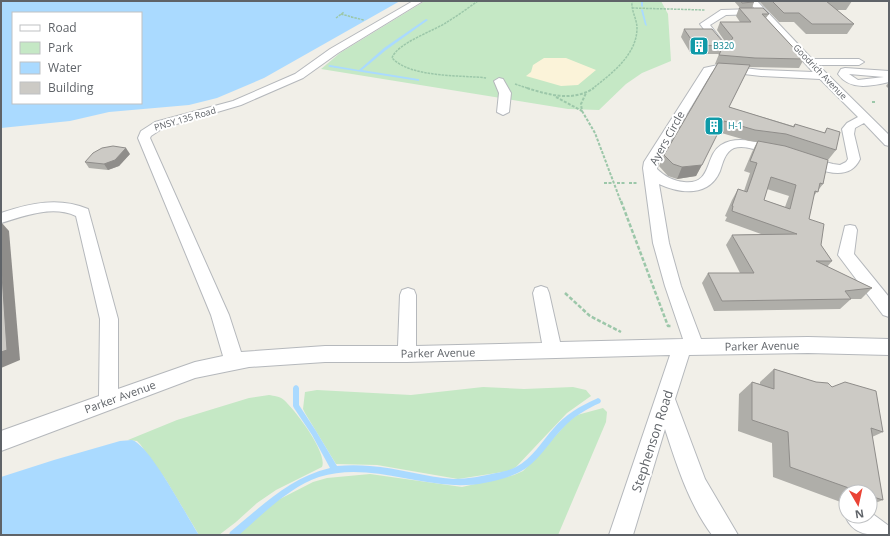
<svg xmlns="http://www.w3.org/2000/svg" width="890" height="536" font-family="'Open Sans',sans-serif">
<rect width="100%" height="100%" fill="#f1efe8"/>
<!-- green -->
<g fill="#c5e8c5">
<polygon points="425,1 661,1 668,14 671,61 642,73 626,84 599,110 568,109 321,69 340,53"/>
<polygon points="483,387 524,389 573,387 586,390 591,396 567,413 516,467 509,471 458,479 377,465 336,464 305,413 303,409 305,392 317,390 411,395"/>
<path d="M269,395c5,1 11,1 15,5 11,10 44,53 38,67l-46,23 -19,13 -21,19 -17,13h-20l-33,-55 -26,-36 -3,-3 -9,-1 49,-20 72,-22z"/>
<polygon points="603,408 607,412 606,422 558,535 238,535 267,508 278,500 313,482 327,478 370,474 462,487 514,475 523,471 531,463 568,422 577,415"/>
</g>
<!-- sand -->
<polygon fill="#fbf3d9" points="544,58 566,58 596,70 578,85 561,86 526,76 531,72 533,65"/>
<!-- water -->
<g fill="#aadaff" fill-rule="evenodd">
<path d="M1,1h399l-136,77 -47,20 -28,7 -80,7 -39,9 -69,7zM13,13h128v90h-128z"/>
<path d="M132,440c18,5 55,77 67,95h-198v-58l53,-17 66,-19z"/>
</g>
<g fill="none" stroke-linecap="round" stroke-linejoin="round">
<!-- stream -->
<g fill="#aadaff" fill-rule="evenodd">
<polygon points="641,1 643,1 643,7 641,6"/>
<polygon points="642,9 643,10 647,26 645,25 641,10"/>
<polygon points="426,19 428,20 386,50 362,70 418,79 419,79 419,81 330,67 328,66 330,65 359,70 384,48"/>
<path d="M296,385l2,1 1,2v17l17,26 21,35c11,-1 22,-1 33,0 28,2 55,11 84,13 14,0 28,-3 42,-6 6,-1 14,-3 20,-6 16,-8 26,-26 38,-39 11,-13 26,-22 42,-29l2,-1 2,1 1,2 -1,2c-14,6 -27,14 -37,25 -16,16 -27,39 -50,47 -18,7 -40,11 -59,10 -45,-2 -90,-22 -135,-8 -31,11 -56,37 -80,58h-10l1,-3c32,-26 59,-54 100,-64l-18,-33 -18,-27 -1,-2v-18l1,-2z"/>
</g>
<!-- minor casing -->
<g stroke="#b5b8bc" stroke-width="2">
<g id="minor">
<path d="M413,1h10l-85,52 -35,25 -62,27 -78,23 -12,8 -1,2 79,177 12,37 84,-6h73l2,-51 2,-5 6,-2 6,2 2,5v51l126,-3 -9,-50 2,-5 6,-2 6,2 2,5 11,49 123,-3 -18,-53 -12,-43 -10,-75 1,-6 60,-94 14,-3 43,5 52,2 -53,-58 -34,1 -16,10 16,21 -5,3 -3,-1 -18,-24 21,-14 34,-1 -7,-8h9l55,58h47l5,3 -5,3h-41l71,70v11l-4,-1 -21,-22 -9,5 -1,6 6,25c-11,24 -39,11 -59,5l-2,-3 2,-3 5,-1 27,7 7,1 6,-3 2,-3 -6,-30 5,-6 11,-6 -38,-38 -59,-3 -43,-5 -6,1 -54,90 -1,7c7,7 16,12 27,13 29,3 20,-26 37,-37 18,-11 42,-1 60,4l1,3 -6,4c-12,-3 -29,-12 -42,-8 -9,4 -11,14 -14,23 -11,26 -39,23 -61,13l10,59 12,43 20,53 107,-2 81,2v16l-81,-2 -119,2 -14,44 30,80 33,56h-26c-23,-31 -35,-69 -47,-106l-32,106h-24l61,-180 -263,7h-82l-76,5 -54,11 -194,73v-20l98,-35 1,-77 -24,-103c-24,-11 -51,0 -75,7v-10c30,-10 58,-16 87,-4l30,110v70l77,-27 28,-6 -12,-41 -73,-177 3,-7 14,-9 78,-21 62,-27 35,-25z"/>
<path d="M845,68l44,3v11c-18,4 -39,9 -51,-8l3,-5zM849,74l35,3 -26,3z"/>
<polygon points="499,78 503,79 511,93 509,112 503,115 497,112 499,93 494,81"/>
<polygon points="850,225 855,226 857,230 854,254 889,297 889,317 883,315 838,255 845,226"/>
<path d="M846,512v4h24v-4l19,14v9c-20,0 -35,1 -44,-19z"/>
</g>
</g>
<!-- path-far2 -->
<g stroke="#9cc7a9" stroke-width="1.5" stroke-dasharray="2.5 1" stroke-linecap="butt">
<path d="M478,1c-10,7 -21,15 -31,21 -13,9 -50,21 -55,36 19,20 69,17 95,20"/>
<polyline points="632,8 705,10"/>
<polyline points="341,14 352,17"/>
<polyline points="351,17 364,20"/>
<polyline points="336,18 344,12"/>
<polyline points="515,84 530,89"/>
<path d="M592,89c19,-15 45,-34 45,-61 0,-9 -6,-17 -5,-27"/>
</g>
<!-- path-far1 -->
<g stroke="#9cc7a9" stroke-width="2" stroke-dasharray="3 1.5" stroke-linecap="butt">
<path d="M527,88c22,7 46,14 67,0"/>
<polyline points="556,97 582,111 581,104 586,93"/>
<polyline points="872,102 876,102"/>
<polyline points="582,111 595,133 621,202"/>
<polyline points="604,183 612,183"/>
<polyline points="617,183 625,183"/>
<polyline points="629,183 637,183"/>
</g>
<!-- path -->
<g stroke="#9cc7a9" stroke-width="2.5" stroke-dasharray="4 2" stroke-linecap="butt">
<polyline points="621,201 668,326 671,326"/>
<polyline points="565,293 590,316 621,332"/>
</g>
<!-- minor -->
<use href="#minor" fill="#fff" fill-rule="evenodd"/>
</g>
<!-- wall -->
<g fill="#afaea9" fill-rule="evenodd">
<polygon points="734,1 753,1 754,2 752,8 740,8"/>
<polygon points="759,1 852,1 846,10 837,10 854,24 847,34 806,34 794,22 779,22"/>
<path d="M739,8l30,6 -3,4 38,41 -5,9 -50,-1 -20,40 64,19 2,-2 29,9 3,-5 9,22 -8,10 -5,24 -10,13 -4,22 12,26 11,16 -5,6 45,21 -11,11h-10l-11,10 -126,2 -12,-28 6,-10h32l-14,-28 6,-10 29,-1 -36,-13 2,-4 -2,-1 7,-16 6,-11 6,2 6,-18 -6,-2 8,-19 5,-10 -8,-1 -31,-9 -22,44 -19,3 -9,-3 -9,-10 5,-11 53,-91h-2l4,-10h-28l-10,-17 3,-8 42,14 -9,-13 3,-8h20l-4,-6zM767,189l22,7 -4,11 -21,-7z"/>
<polygon points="889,82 889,89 886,86"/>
<polygon points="130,154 119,166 108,170 89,168 85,162"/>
<polygon points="774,369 832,387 883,432 872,437 883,500 870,505 870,492 846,492 846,504 773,477 772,443 738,431 739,394 752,382 760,384 760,382"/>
</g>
<!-- shaded-wall -->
<g fill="#8f8d8a">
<polygon points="126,148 130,154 119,166 108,170 104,164"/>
<polygon points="702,165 696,176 677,179 682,167"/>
<polygon points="1,222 9,231 20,360 1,368"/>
</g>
<!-- building -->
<g fill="#cccac5" stroke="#8f8d8a" fill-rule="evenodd">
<polygon points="741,1 753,1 754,2 742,3"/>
<polygon points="772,1 826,1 854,24 812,24 799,13 784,13"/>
<polygon points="739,8 763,8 769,14 762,14 804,59 755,58 719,55 723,46 695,45 684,29 712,29 723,42 728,44 733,38 720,22 751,22"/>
<polygon points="718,63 750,65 729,107 794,127 795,124 825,133 827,128 840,132 836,150 786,134 755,130 724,121 702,165 682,167 673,164 664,155"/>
<path d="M758,141l27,5 43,14 -5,24 -3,-1 -2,9 -3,-1 -6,28 15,5 -3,21 11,16h-16l56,27 -27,3 6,8 -129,2 -14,-28h46l-22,-38 65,-1 -65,-23 1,-5h-1l6,-17 9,3 10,-29 -7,-2zM771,177l25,8 -6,24 -26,-9z"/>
<polygon points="113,146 126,148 115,160 104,164 85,162 93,153 102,148"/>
<polygon points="1,260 7,350 1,352"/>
<polygon points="774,369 816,382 828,383 832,387 845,382 876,391 883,432 871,428 883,500 870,496 870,492 860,492 790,467 788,432 752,420 752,382 774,389"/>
</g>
<!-- icons -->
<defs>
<g id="building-square" transform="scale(1)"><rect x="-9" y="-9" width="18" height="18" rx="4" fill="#0f9aa8" stroke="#fff"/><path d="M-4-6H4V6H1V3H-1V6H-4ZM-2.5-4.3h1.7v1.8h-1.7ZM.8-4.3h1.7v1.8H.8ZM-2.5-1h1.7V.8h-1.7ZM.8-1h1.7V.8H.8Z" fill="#fff"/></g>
</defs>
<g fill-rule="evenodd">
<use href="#building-square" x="699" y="46"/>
<use href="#building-square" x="714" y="126"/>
</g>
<g text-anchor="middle" stroke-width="4" stroke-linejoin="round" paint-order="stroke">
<!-- far-culture labels -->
<g font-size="9" fill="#0d838f" stroke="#fff" text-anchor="start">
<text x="713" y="49">B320</text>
<text x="728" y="129">H-1</text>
</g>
<!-- far-street labels -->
<g font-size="9" fill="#5f6368" stroke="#fff">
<text transform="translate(820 72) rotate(46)" y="3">Goodrich Avenue</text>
<text transform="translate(185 119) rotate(-16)" y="3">PNSY 135 Road</text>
</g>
<!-- street labels -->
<g font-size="11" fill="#5f6368" stroke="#fff">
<text transform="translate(667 138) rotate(-61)" y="4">Ayers Circle</text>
<text transform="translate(762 346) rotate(-1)" y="4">Parker Avenue</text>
<text transform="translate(438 353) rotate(-1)" y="4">Parker Avenue</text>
<text transform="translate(120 397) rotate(-20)" y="4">Parker Avenue</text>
</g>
<!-- near-street labels -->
<g font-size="13" fill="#5f6368" stroke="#fff">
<text transform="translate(652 441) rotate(-72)" y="5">Stephenson Road</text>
</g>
</g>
<!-- border -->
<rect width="890" height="536" fill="none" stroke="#5f6368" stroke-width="4"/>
<!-- legend -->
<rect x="12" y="12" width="130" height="92" fill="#ffffff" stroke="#bfc1c3"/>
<rect x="20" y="25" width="20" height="6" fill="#ffffff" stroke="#bfc1c3"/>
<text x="48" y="32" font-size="12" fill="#5f6368">Road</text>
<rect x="20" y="42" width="20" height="12" fill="#c5e8c5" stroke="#bfc1c3"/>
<text x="48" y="52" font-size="12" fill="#5f6368">Park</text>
<rect x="20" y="62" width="20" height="12" fill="#aadaff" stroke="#bfc1c3"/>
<text x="48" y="72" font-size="12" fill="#5f6368">Water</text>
<rect x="20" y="82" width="20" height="12" fill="#cccac5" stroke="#bfc1c3"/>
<text x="48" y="92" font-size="12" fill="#5f6368">Building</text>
<!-- north arrow -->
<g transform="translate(858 504) rotate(171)"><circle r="19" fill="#ffffff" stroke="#bfc1c3"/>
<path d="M0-3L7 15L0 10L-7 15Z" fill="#ea4335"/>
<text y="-6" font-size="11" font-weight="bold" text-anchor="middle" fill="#5f6368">N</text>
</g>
</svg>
